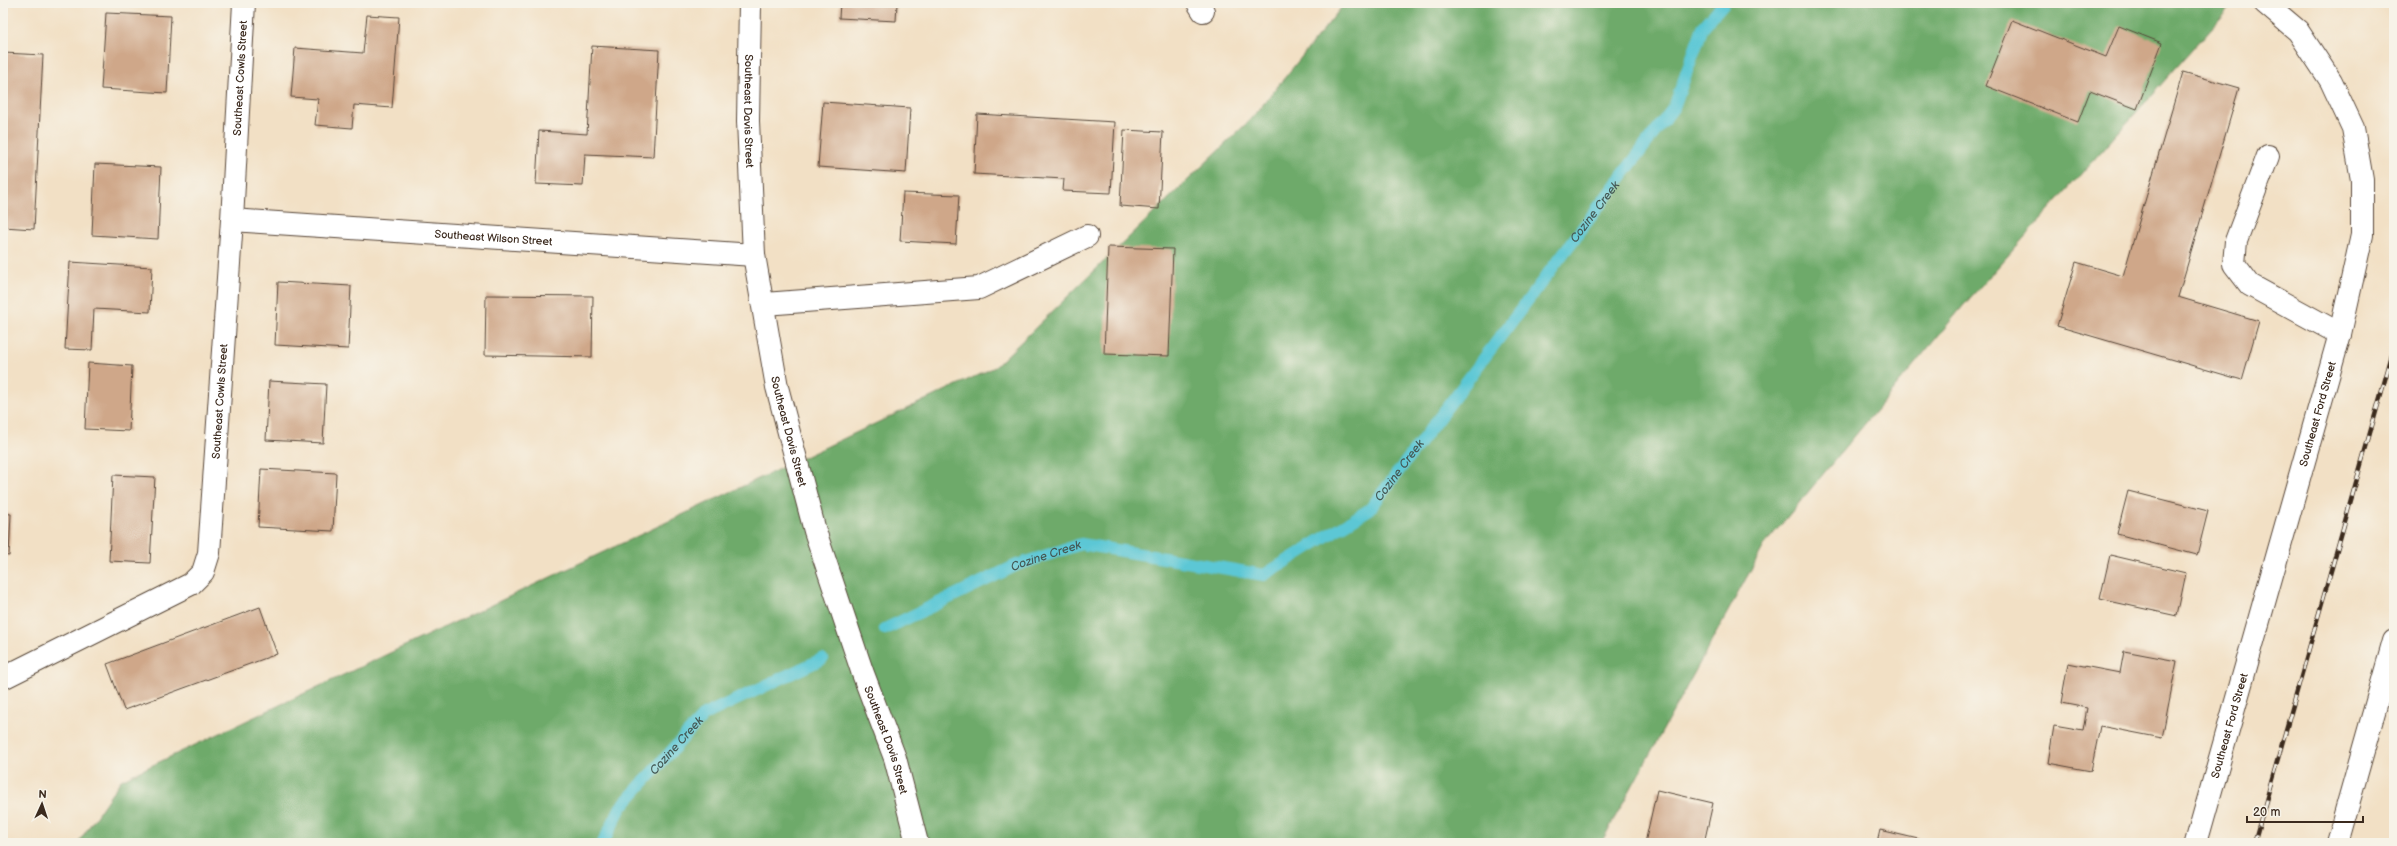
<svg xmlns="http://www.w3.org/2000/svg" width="2397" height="846" font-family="'Balsamiq Sans',sans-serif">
<rect width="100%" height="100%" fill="#f7f3e8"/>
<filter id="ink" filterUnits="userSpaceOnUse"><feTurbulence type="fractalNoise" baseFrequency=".025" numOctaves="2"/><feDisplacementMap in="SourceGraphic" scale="8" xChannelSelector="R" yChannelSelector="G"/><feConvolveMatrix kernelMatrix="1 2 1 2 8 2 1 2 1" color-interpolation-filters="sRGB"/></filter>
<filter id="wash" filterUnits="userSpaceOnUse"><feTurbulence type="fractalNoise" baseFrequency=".012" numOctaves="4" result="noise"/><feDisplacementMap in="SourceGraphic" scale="16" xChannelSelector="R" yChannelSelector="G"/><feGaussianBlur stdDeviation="0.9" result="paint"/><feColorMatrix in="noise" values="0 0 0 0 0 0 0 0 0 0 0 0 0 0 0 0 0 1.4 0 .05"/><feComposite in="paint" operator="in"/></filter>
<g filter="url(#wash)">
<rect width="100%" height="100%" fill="#f2e0c5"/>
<!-- forest -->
<polygon fill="#6eaa6b" stroke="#546a44" points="1345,3 2234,3 1963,306 1765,544 1601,843 78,843 121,780 995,367 1253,117"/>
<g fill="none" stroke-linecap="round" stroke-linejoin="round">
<!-- stream -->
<g stroke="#5cc7d5" stroke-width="12">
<path id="s1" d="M885,629l132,-64 64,-21 183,31 106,-66 304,-402 29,-80 21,-24"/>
<path id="s2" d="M603,843l18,-36 83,-92 118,-56"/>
</g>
</g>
<g id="blocks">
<!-- building -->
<g fill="#cfa789">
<polygon points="840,3 897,3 896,21 839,18"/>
<polygon points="106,13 171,16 167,93 101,89"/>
<polygon points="367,15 399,17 392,108 354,105 352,128 315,125 318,99 291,97 295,48 363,53"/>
<polygon points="2012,20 2106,57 2119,26 2162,43 2137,109 2090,91 2078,122 1986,86"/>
<polygon points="592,46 659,50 653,157 585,154 583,186 536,184 539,131 587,134"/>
<polygon points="3,53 43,55 34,229 3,227"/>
<polygon points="2183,72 2239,88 2178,297 2259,321 2242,380 2057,326 2076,262 2123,276"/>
<polygon points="823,102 910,108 906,173 818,167"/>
<polygon points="977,114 1115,122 1111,193 1063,191 1064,179 974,174"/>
<polygon points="1124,130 1163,132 1159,209 1120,206"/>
<polygon points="95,164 161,167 158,239 92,235"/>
<polygon points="903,193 959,195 956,244 900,241"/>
<polygon points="1108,247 1173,249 1169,356 1104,354"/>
<polygon points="70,262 152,267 150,312 94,309 92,350 65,349"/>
<polygon points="278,282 351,286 348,349 275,345"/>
<polygon points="486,295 593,296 592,357 485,355"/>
<polygon points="88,363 132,366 129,431 85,429"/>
<polygon points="269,381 326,384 323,443 266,440"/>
<polygon points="261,469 336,473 333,531 258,527"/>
<polygon points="113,475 155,477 150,563 109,561"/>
<polygon points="2128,491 2208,511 2197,555 2117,534"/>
<polygon points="3,513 11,514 9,556 3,555"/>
<polygon points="2110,555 2186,573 2177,616 2100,599"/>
<polygon points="260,607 277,654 124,710 107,664"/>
<polygon points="2124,651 2177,661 2162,738 2100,726 2091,771 2048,763 2054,726 2083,731 2087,708 2061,703 2068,663 2120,673"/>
<polygon points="1657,790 1713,803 1704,843 1645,843"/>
<polygon points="1880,830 1931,842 1931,843 1877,843"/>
</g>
</g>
</g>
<g filter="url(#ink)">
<use href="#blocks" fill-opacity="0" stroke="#564537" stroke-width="1"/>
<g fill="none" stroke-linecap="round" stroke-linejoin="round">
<!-- service casing -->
<g stroke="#564537" stroke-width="24">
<g id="service">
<polyline points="1198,3 1203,11"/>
<polyline points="2268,156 2236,241 2234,264 2250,285 2340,334"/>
<polyline points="764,304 979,288 1087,236"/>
</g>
</g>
<!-- minor casing -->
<g stroke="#564537" stroke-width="24">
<g id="minor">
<path id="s3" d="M232,220l522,35"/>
<path id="s4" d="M3,678l188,-94 12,-12 6,-19 23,-333 12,-217"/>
<polyline points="2337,843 2394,641"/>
</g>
</g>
<!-- tertiary casing -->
<g stroke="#564537" stroke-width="24">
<g id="tertiary">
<path id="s5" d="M750,3l-2,118 6,134 23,132 38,144 47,140 33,87 22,85"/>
<path id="s6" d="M2196,843l144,-509 22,-99v-55l-9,-52 -22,-47 -33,-50 -33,-28"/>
</g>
</g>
<!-- service -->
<use href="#service" stroke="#fff" stroke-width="22"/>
<!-- minor -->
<use href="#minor" stroke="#fff" stroke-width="22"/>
<!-- tertiary -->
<use href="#tertiary" stroke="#fff" stroke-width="22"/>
<!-- rail casing -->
<g stroke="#3b2a1e" stroke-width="4.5">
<polyline id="rail" points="2254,843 2394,348"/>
</g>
<!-- rail -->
<use href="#rail" stroke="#f7f3e8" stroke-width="3" stroke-dasharray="9" stroke-linecap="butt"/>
</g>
</g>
<g text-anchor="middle" stroke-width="3.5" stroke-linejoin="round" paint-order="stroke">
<!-- street labels -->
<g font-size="11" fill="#3b2a1e" stroke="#f7f3e8">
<text dy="4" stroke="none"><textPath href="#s4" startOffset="723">Southeast Cowls Street</textPath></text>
<text dy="4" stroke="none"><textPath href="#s5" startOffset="108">Southeast Davis Street</textPath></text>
<text dy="4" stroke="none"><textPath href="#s3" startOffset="262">Southeast Wilson Street</textPath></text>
<text dy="4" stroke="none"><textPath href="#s4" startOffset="399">Southeast Cowls Street</textPath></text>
<text dy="4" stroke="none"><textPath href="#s6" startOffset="446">Southeast Ford Street</textPath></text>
<text dy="4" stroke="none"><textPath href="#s5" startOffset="432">Southeast Davis Street</textPath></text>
<text dy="4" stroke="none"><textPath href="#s6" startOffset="122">Southeast Ford Street</textPath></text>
<text dy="4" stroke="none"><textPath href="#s5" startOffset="756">Southeast Davis Street</textPath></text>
</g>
<!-- water labels -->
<g font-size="12" font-style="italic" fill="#455955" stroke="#f7f3e8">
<text dy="4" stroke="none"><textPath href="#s1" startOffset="897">Cozine Creek</textPath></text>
<text dy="4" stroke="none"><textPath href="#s1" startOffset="573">Cozine Creek</textPath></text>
<text dy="4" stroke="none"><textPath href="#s1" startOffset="177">Cozine Creek</textPath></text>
<text dy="4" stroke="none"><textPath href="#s2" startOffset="123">Cozine Creek</textPath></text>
</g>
</g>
<!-- margin -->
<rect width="2397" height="846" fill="none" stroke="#f7f3e8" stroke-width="16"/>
<!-- north arrow -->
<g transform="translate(42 804) rotate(3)" stroke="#f7f3e8" stroke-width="3" paint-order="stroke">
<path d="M0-3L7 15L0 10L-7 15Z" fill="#3b2a1e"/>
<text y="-6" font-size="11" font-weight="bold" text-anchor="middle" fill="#3b2a1e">N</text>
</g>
<!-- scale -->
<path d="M2247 816v6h116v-6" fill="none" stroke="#3b2a1e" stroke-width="2"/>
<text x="2253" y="816" font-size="12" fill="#3b2a1e" stroke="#f7f3e8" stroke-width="3" paint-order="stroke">20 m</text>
</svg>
